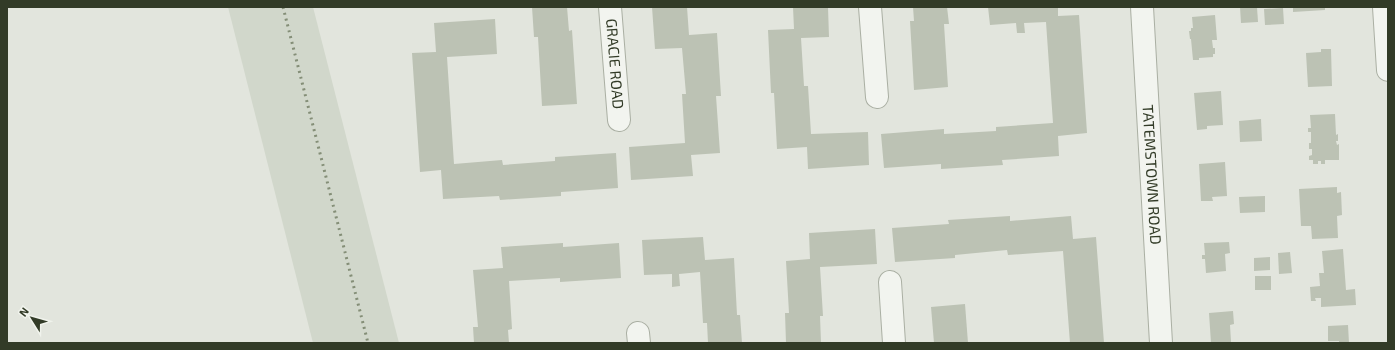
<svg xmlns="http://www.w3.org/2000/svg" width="1395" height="350" font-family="'Exo 2',sans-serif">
<rect width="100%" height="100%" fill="#e2e5dd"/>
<!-- built -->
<polygon fill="#d1d7cb" points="228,7 313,7 399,343 313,343"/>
<!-- building -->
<g fill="#bcc2b4">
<polygon points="532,7 567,7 569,31 572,30 577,104 542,106 538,37 534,37"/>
<polygon points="652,7 687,7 689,35 717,33 721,96 716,96 720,153 691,155 693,176 631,180 629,147 685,143 682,94 686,94 682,48 655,49"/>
<polygon points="793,7 828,7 829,37 801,38 804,86 808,86 811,134 868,132 869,165 808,169 807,147 777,149 774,93 771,93 768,30 794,29"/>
<polygon points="913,7 947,7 949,24 944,24 948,87 914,90 910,21 914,21"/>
<polygon points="988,7 1058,7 1058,16 1079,15 1087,133 1058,136 1059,156 1002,160 1003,165 941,169 941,164 884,168 881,134 944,129 944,134 996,131 996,127 1053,123 1046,22 1024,23 1025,33 1017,33 1016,23 990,25"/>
<polygon points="1240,7 1257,7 1258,22 1241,23"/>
<polygon points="1293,7 1325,7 1325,10 1293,12"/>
<polygon points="1283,8 1284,24 1265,25 1264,9"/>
<polygon points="1215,15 1217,40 1212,40 1213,48 1215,48 1215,54 1213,54 1213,57 1199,58 1199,60 1193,60 1191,39 1190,39 1189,31 1191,31 1191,28 1193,28 1192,17"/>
<polygon points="495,19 497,54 447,57 454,164 502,160 503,165 555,161 555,157 616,153 618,188 561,192 561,196 500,200 499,196 443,199 441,170 420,172 412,53 436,52 434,23"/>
<polygon points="1321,49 1331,49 1332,86 1308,87 1306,53 1321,52"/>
<polygon points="1221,91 1223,125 1207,126 1207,129 1197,130 1194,93"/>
<polygon points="1335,114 1336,135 1338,134 1338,141 1336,141 1337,145 1339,144 1339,160 1325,160 1325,164 1321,164 1321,161 1318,161 1318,164 1313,164 1313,160 1309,160 1309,156 1312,155 1312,149 1309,149 1309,143 1311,143 1311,132 1308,132 1308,128 1311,128 1310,115"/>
<polygon points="1261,119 1262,141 1240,142 1239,121"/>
<polygon points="1225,162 1227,196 1212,197 1213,201 1201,201 1199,164"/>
<polygon points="1337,187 1337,193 1341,192 1342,215 1337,216 1338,238 1312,239 1311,226 1301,226 1299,189"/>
<polygon points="1265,196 1265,212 1240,213 1239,197"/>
<polygon points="1010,216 1010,221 1071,216 1073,239 1096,237 1104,343 1070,343 1063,251 1008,255 1007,250 955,255 955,258 895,262 892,228 949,224 948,220"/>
<polygon points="875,229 877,264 820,267 823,316 820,316 821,343 786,343 785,313 789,313 786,261 810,259 809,233"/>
<polygon points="703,237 705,260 734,258 737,315 740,315 742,343 708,343 707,323 703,323 700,272 679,274 680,286 672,287 672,274 644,275 642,240"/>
<polygon points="1229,242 1230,253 1225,254 1226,271 1206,273 1205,259 1202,259 1202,255 1205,255 1204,243"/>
<polygon points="563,243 563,247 619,243 621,278 560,282 560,278 509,281 512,329 508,330 509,343 474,343 473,327 478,327 473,270 503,268 501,247"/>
<polygon points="1343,249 1346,290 1355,289 1356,305 1321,307 1321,298 1315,298 1316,301 1311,301 1310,287 1320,286 1319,273 1324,273 1322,251"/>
<polygon points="1290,252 1292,273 1279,274 1278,253"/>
<polygon points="1270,257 1270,270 1254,271 1254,258"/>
<rect x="1255" y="276" width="16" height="14"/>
<polygon points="965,304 968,343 934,343 931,307"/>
<polygon points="1233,311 1234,324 1230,325 1231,342 1211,343 1209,313"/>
<polygon points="1348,325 1349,343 1339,343 1339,341 1328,341 1328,326"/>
</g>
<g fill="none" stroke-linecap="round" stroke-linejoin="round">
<!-- minor casing -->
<g stroke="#aaafa3" stroke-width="24">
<g id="minor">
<path id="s1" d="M610,7l9,113"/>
<polyline points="870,7 877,97"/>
<path id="s2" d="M1142,7l19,336"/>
<polyline points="1384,7 1388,70"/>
<polyline points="890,282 894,343"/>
<polyline points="638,333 639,343"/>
</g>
</g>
<!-- minor -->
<use href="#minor" stroke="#f2f4ef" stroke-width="22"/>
<!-- rail -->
<polyline stroke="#848e77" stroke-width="3" stroke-dasharray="2 4" stroke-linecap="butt" points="283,7 368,343"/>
</g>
<g text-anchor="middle" stroke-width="3" stroke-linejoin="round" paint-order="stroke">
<!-- street labels -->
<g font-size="15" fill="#323b27" stroke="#f0f3ec">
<text dy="5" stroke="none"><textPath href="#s1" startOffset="57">GRACIE ROAD</textPath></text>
<text dy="5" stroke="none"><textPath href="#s2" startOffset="168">TATEMSTOWN ROAD</textPath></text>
</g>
</g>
<!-- border -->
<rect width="1395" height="350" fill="none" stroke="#323b27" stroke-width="16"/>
<!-- north arrow -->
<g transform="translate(32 318) rotate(307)" stroke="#f0f3ec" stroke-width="3" paint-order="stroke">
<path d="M0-3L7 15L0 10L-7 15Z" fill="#323b27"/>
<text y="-6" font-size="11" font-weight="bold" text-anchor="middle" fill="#323b27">N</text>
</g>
</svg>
